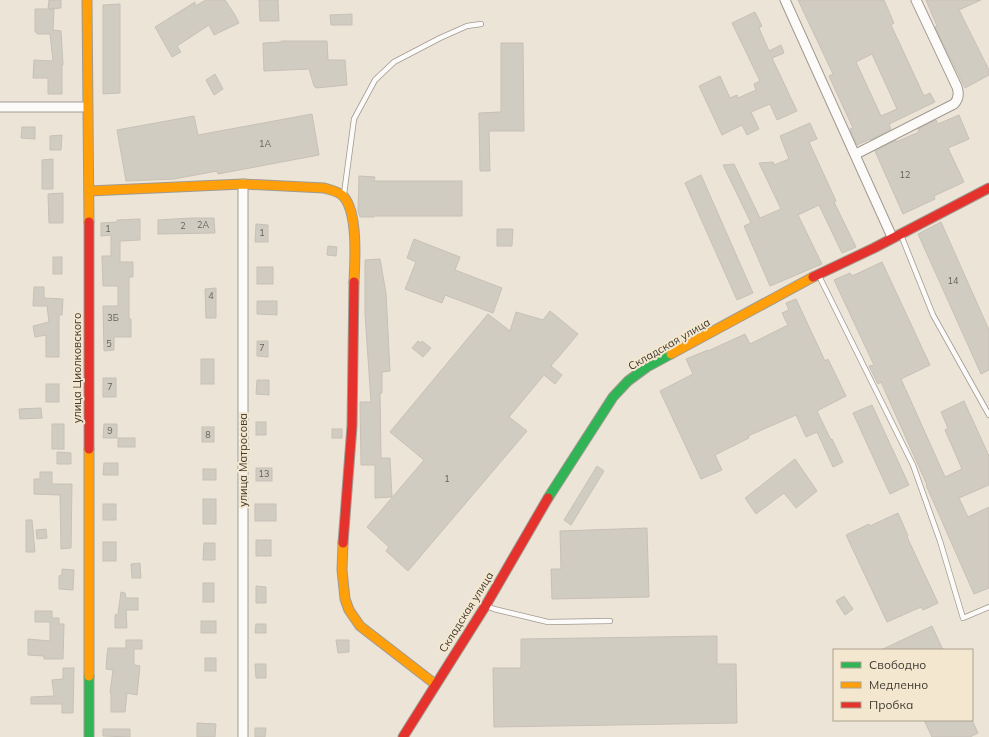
<svg xmlns="http://www.w3.org/2000/svg" width="989" height="737" font-family="Mulish,sans-serif">
<rect width="100%" height="100%" fill="#ece4d7"/>
<!-- building -->
<g fill="#d1ccc1" stroke="#c7c0b6" fill-rule="evenodd">
<polygon points="49,0 61,0 61,8 48,9"/>
<polygon points="206,0 225,0 235,15 239,23 214,35 209,25 177,46 181,52 172,57 155,27 195,2 195,6"/>
<polygon points="259,0 278,0 279,21 260,21"/>
<path d="M798,0h86l10,23 -3,2 33,71 6,-3 5,9 -46,22 2,5 -21,11v-1l-13,6 -7,-16 3,-1 -24,-52 4,-2zM872,54l25,55 -16,7 -25,-54z"/>
<polygon points="926,0 981,0 959,10 989,70 989,75 965,88 935,27 937,26"/>
<polygon points="120,4 120,93 103,94 103,5"/>
<polygon points="35,9 54,9 53,30 61,31 63,65 62,65 62,94 48,94 48,78 33,78 34,60 53,61 50,34 37,34 37,32 35,32"/>
<polygon points="755,12 762,26 759,28 769,51 781,45 784,53 772,58 797,111 777,120 770,104 751,112 759,129 747,135 742,125 722,135 699,86 720,76 730,98 737,95 738,98 756,90 754,84 760,81 732,23"/>
<polygon points="352,14 352,25 331,25 330,15"/>
<polygon points="281,41 327,41 328,60 345,60 347,85 316,88 314,86 309,69 264,71 263,43 281,42"/>
<polygon points="501,43 523,43 524,131 489,131 490,171 480,171 479,113 501,112"/>
<polygon points="215,74 223,89 214,95 206,80"/>
<polygon points="312,114 319,155 218,174 217,171 174,179 126,181 117,130 194,116 198,135"/>
<polygon points="959,115 969,139 948,148 964,182 934,196 935,199 903,214 875,151 896,140 896,142 919,132 918,129 936,120 938,124"/>
<polygon points="810,123 817,139 809,142 836,201 834,202 856,247 842,253 819,205 798,215 822,264 770,286 744,226 751,223 723,165 734,164 760,218 781,209 759,163 773,162 774,165 789,159 780,136"/>
<polygon points="22,127 35,127 35,139 21,138"/>
<polygon points="62,135 61,150 50,150 50,136"/>
<polygon points="53,159 53,189 42,189 42,160"/>
<polygon points="701,175 753,293 737,300 685,183"/>
<polygon points="359,176 375,177 374,181 462,181 462,216 374,216 374,217 360,217 358,211"/>
<polygon points="63,193 63,223 49,223 48,194"/>
<polygon points="191,218 214,218 215,233 158,234 158,220"/>
<polygon points="140,219 140,240 120,241 120,262 133,262 133,277 129,277 129,319 131,319 131,337 114,337 114,350 104,351 103,306 118,306 118,286 103,286 102,256 111,256 111,235 101,236 101,223 117,222 117,220"/>
<polygon points="941,222 989,330 989,370 981,374 918,234"/>
<polygon points="256,224 268,225 268,242 255,242"/>
<polygon points="497,229 513,229 512,246 497,246"/>
<polygon points="414,239 460,257 455,270 502,288 493,313 445,295 442,303 405,289 416,262 407,258"/>
<polygon points="328,246 337,247 336,256 327,255"/>
<rect x="53" y="257" width="9" height="17"/>
<polygon points="380,259 386,293 390,371 382,372 382,393 380,393 381,458 390,458 392,497 375,498 375,465 361,465 360,402 371,402 365,314 365,260"/>
<polygon points="882,262 930,365 901,379 945,477 962,469 945,430 948,428 941,412 964,401 989,456 989,485 959,498 968,517 989,507 989,588 974,594 926,485 927,485 881,382 878,384 869,366 874,365 834,280 850,273 852,276"/>
<rect x="257" y="267" width="16" height="17"/>
<polygon points="34,287 44,287 44,298 63,299 62,315 59,315 59,357 46,357 46,335 35,337 33,326 49,322 47,306 33,306"/>
<polygon points="216,288 216,318 206,318 205,289"/>
<polygon points="796,299 825,361 828,359 846,396 817,411 831,440 832,439 843,462 833,467 817,432 806,437 796,415 748,436 749,438 715,455 722,470 701,479 660,391 693,374 686,359 708,350 708,351 745,334 750,344 788,325 782,313 789,310 786,303"/>
<polygon points="257,301 277,301 277,315 257,314"/>
<polygon points="550,311 578,334 551,366 562,375 555,384 544,375 509,417 527,431 408,571 386,551 389,547 367,527 424,460 390,432 488,314 510,331 516,312 543,320"/>
<polygon points="257,341 268,341 268,357 257,356"/>
<polygon points="418,341 421,343 422,341 431,348 423,357 412,348"/>
<rect x="201" y="359" width="13" height="25"/>
<rect x="103" y="378" width="13" height="19"/>
<polygon points="257,380 269,380 269,395 256,394"/>
<rect x="46" y="384" width="13" height="18"/>
<polygon points="872,405 909,485 890,494 853,413"/>
<polygon points="41,408 42,418 20,419 19,409"/>
<rect x="256" y="422" width="10" height="13"/>
<rect x="52" y="424" width="12" height="25"/>
<polygon points="104,424 117,424 117,438 103,438"/>
<rect x="202" y="427" width="12" height="15"/>
<rect x="332" y="429" width="10" height="9"/>
<rect x="118" y="438" width="17" height="9"/>
<polygon points="57,452 71,453 71,464 57,464"/>
<polygon points="795,459 817,491 796,508 784,493 756,514 745,498"/>
<polygon points="104,463 118,463 118,475 103,475"/>
<polygon points="597,466 604,471 571,525 564,520"/>
<rect x="256" y="468" width="16" height="13"/>
<rect x="203" y="469" width="13" height="11"/>
<polygon points="40,472 52,472 52,484 72,484 71,548 61,549 60,495 34,494 34,479 40,479"/>
<rect x="203" y="499" width="13" height="25"/>
<rect x="103" y="504" width="13" height="16"/>
<rect x="255" y="504" width="21" height="17"/>
<polygon points="898,513 908,536 907,537 938,603 923,610 921,607 887,622 846,535 869,524 870,526"/>
<polygon points="26,520 32,520 35,552 26,552"/>
<polygon points="647,528 649,597 552,599 551,569 561,569 560,531"/>
<polygon points="46,529 47,538 37,539 36,530"/>
<rect x="256" y="540" width="15" height="16"/>
<rect x="103" y="542" width="13" height="19"/>
<polygon points="204,543 215,543 215,560 203,560"/>
<polygon points="140,563 141,578 132,578 131,564"/>
<polygon points="62,569 74,570 73,590 59,589 59,576 62,575"/>
<rect x="203" y="583" width="11" height="19"/>
<polygon points="256,586 266,587 266,603 256,603"/>
<polygon points="121,592 125,593 126,598 138,598 138,610 126,610 127,628 115,628 115,615 118,614"/>
<polygon points="844,596 853,609 845,615 836,601"/>
<polygon points="35,611 52,611 52,618 59,618 59,624 64,624 63,659 44,659 44,656 28,655 28,639 50,641 50,622 35,622"/>
<rect x="201" y="621" width="15" height="12"/>
<polygon points="256,624 266,624 266,633 255,633"/>
<polygon points="932,626 943,650 881,650"/>
<polygon points="717,636 717,664 736,664 737,723 494,727 493,668 521,668 521,639"/>
<polygon points="126,640 142,640 142,649 134,649 134,665 140,666 137,695 127,693 125,712 111,712 111,693 110,693 113,670 106,669 107,655 108,648 126,648"/>
<polygon points="336,640 349,640 349,652 338,653"/>
<rect x="205" y="658" width="11" height="13"/>
<polygon points="255,664 266,664 266,678 256,678"/>
<polygon points="63,668 74,668 73,713 62,713 62,704 31,704 31,697 54,696 52,680 63,679"/>
<polygon points="924,720 972,720 978,733 970,737 932,737"/>
<polygon points="197,723 216,724 215,737 197,737"/>
<polygon points="255,728 266,728 265,737 255,737"/>
<polygon points="103,729 130,729 130,737 103,736"/>
</g>
<g fill="none" stroke-linecap="round" stroke-linejoin="round">
<!-- lane casing -->
<g stroke="#a09a90" stroke-width="6">
<g id="lane">
<polyline points="344,194 354,119 375,80 394,62 440,38 467,26 481,24"/>
<polyline points="901,235 933,315 989,415"/>
<polyline points="819,276 913,465 940,541 963,618 989,607"/>
<polyline points="487,606 494,609 548,622 610,621"/>
</g>
</g>
<!-- street casing -->
<g stroke="#a09a90" stroke-width="11">
<g id="street">
<polyline points="785,0 892,237"/>
<polyline points="0,107 87,107"/>
<path d="M856,154l98,-50c5,-5 5,-11 3,-17l-41,-87"/>
<polyline points="243,737 243,184"/>
</g>
</g>
<!-- fast casing -->
<g stroke="#a09a90" stroke-width="11">
<g id="fast">
<polyline points="548,498 613,397 628,381 647,367 671,354"/>
<polyline points="89,676 89,737"/>
</g>
</g>
<!-- slow casing -->
<g stroke="#a09a90" stroke-width="11">
<g id="slow">
<polyline points="87,0 89,222"/>
<path d="M89,191l154,-7 81,4c6,2 15,3 20,9 14,17 11,63 10,85"/>
<polyline points="671,354 813,277"/>
<polyline points="89,449 89,676"/>
<polyline points="343,543 342,570 345,599 349,610 360,626 435,684"/>
</g>
</g>
<!-- jam casing -->
<g stroke="#a09a90" stroke-width="11">
<g id="jam">
<polyline points="89,222 89,449"/>
<polyline points="813,277 874,248 989,188"/>
<polyline points="343,543 352,426 354,282"/>
<polyline points="403,737 486,605 548,498"/>
</g>
</g>
<!-- lane -->
<use href="#lane" stroke="#fcfbf9" stroke-width="4.5"/>
<!-- street -->
<use href="#street" stroke="#fcfbf9" stroke-width="9"/>
<!-- fast -->
<use href="#fast" stroke="#30b455" stroke-width="9"/>
<!-- slow -->
<use href="#slow" stroke="#ff9f0a" stroke-width="9"/>
<!-- jam -->
<use href="#jam" stroke="#e5322d" stroke-width="9"/>
</g>
<g text-anchor="middle" stroke-width="4" stroke-linejoin="round" paint-order="stroke">
<!-- number labels -->
<g font-size="9" fill="#666258">
<text x="265" y="147">1А</text>
<text x="905" y="178">12</text>
<text x="203" y="228">2А</text>
<text x="183" y="229">2</text>
<text x="108" y="232">1</text>
<text x="262" y="236">1</text>
<text x="953" y="284">14</text>
<text x="211" y="299">4</text>
<text x="113" y="321">3Б</text>
<text x="109" y="347">5</text>
<text x="262" y="351">7</text>
<text x="110" y="390">7</text>
<text x="110" y="434">9</text>
<text x="208" y="438">8</text>
<text x="264" y="477">13</text>
<text x="447" y="482">1</text>
</g>
<!-- street labels -->
<g font-size="11" fill="#403b32" stroke="#f4e7cf">
<text transform="translate(669 344) rotate(-30)" y="4">Складская улица</text>
<text transform="translate(77 368) rotate(-90)" y="4">улица Циолковского</text>
<text transform="translate(243 460) rotate(-90)" y="4">улица Матросова</text>
<text transform="translate(466 612) rotate(-58)" y="4">Складская улица</text>
</g>
</g>
<!-- legend -->
<rect x="833" y="649" width="140" height="72" fill="#f4e7cf" stroke="#aca290"/>
<rect x="841" y="662" width="20" height="6" fill="#30b455" stroke="#aca290"/>
<text x="869" y="669" font-size="12" fill="#403b32">Свободно</text>
<rect x="841" y="682" width="20" height="6" fill="#ff9f0a" stroke="#aca290"/>
<text x="869" y="689" font-size="12" fill="#403b32">Медленно</text>
<rect x="841" y="702" width="20" height="6" fill="#e5322d" stroke="#aca290"/>
<text x="869" y="709" font-size="12" fill="#403b32">Пробка</text>
</svg>
